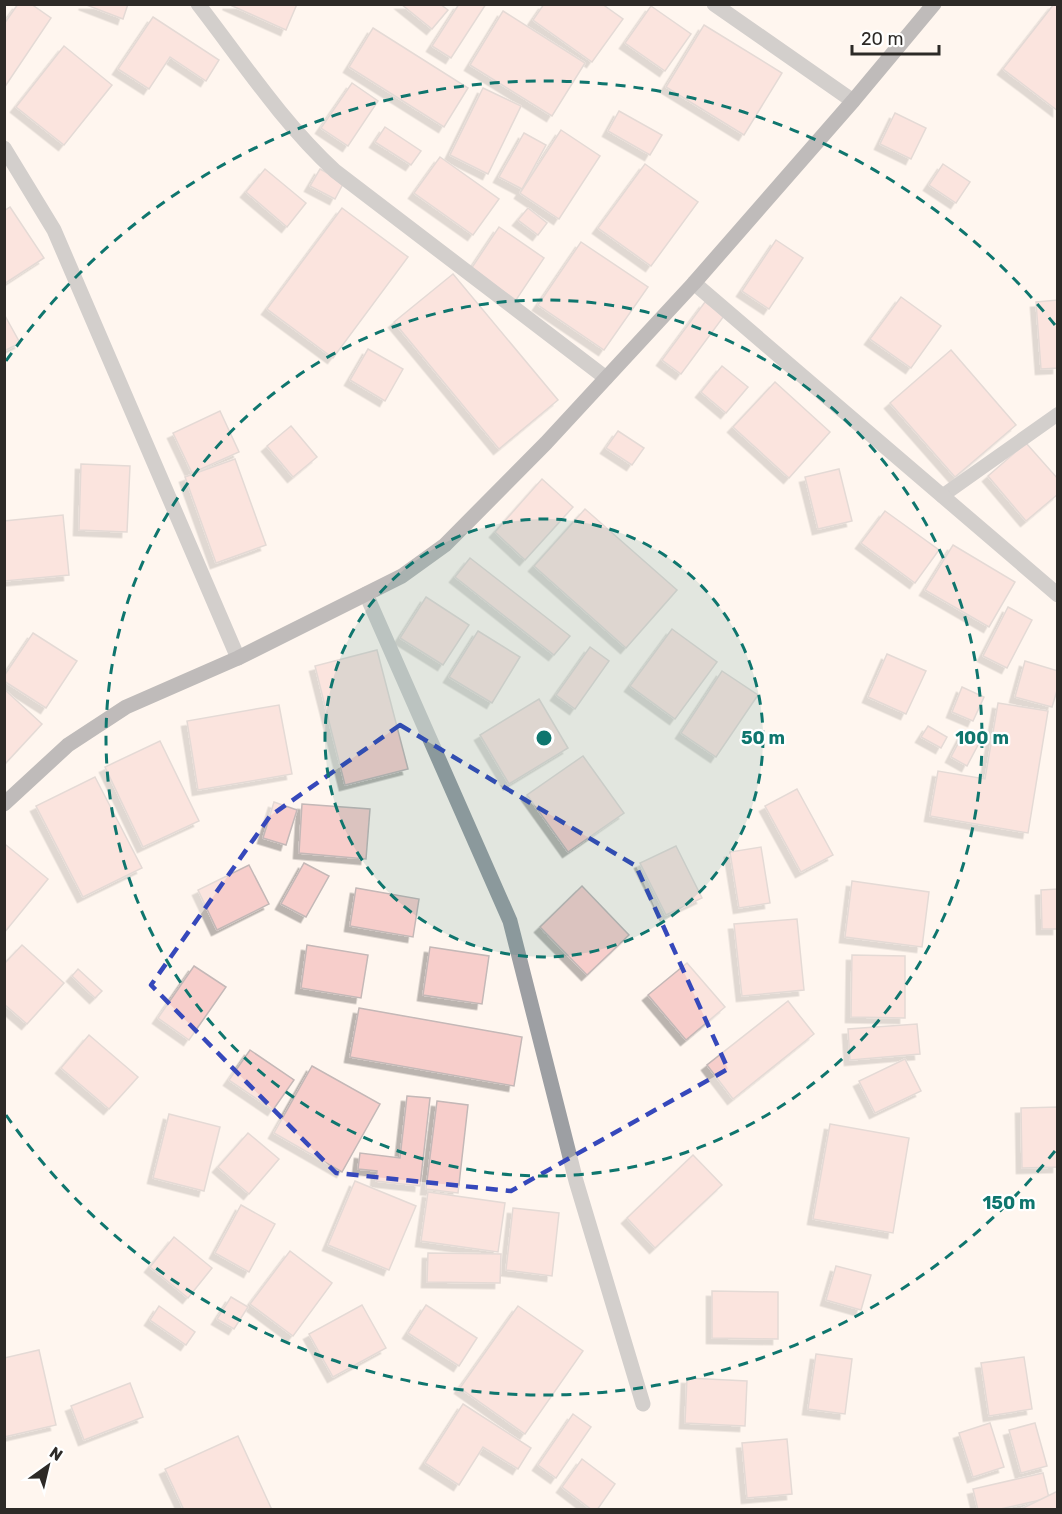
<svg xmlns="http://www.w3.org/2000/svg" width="1062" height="1514" font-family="Rubik,sans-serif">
<defs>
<filter id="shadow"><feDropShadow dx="-5.5" dy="5.5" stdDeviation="0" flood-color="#0004"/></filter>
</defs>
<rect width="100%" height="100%" fill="#fff6ef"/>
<!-- building -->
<g fill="#f7cecb" stroke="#c4b8b7" stroke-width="1.5" filter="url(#shadow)">
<polygon points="18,4 31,4 51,18 4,88 4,24"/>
<polygon points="84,4 128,4 123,19"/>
<polygon points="228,4 297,4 286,30"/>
<polygon points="401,4 440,4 448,10 432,29"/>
<polygon points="459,4 486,4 451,58 432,46"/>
<polygon points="544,4 602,4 623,19 592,62 533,20"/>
<polygon points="1054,4 1058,4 1058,111 1003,69"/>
<polygon points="651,6 691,34 665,71 625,43"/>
<polygon points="503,11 585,63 552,116 470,65"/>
<polygon points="153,17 219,60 206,81 170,57 149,89 118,69"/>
<polygon points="704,25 782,73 744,135 666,87"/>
<polygon points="373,28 468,88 444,127 349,67"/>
<polygon points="64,46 112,85 64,145 16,107"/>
<polygon points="352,83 378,101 348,146 321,128"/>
<polygon points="483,88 521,106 488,174 450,155"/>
<polygon points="619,111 662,135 650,155 608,131"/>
<polygon points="895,113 926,128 911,159 880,144"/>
<polygon points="385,127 421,151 411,165 375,142"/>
<polygon points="561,130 600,156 559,219 520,193"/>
<polygon points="524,133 546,145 522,189 499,177"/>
<polygon points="440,157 499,199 473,235 414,193"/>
<polygon points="645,164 698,202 651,266 598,228"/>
<polygon points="943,164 970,182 956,203 929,185"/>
<polygon points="265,169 306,203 287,227 246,192"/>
<polygon points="320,169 344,182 335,199 310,186"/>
<polygon points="10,207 44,258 4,284 4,211"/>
<polygon points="342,208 408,257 333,358 267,309"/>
<polygon points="528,208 547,223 538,235 518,220"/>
<polygon points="499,227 544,258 516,300 471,269"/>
<polygon points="776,240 803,258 769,309 742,291"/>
<polygon points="581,242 648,287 604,350 538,305"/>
<polygon points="453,274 558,400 499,449 394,322"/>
<polygon points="901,297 941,326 911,368 870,339"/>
<polygon points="1058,300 1058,368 1041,369 1036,302"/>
<polygon points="705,302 724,316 681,374 662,360"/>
<polygon points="4,314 20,343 4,351"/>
<polygon points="368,349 403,369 385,401 350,380"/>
<polygon points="951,350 1016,425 955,477 890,403"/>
<polygon points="722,366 748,387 726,413 701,392"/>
<polygon points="775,382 830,432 789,478 733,427"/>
<polygon points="220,411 239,452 192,473 173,433"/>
<polygon points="291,426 317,457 293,477 267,446"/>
<polygon points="618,431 644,448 632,465 606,448"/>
<polygon points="1026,443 1058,479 1058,494 1026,521 988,476"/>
<polygon points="235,459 266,545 216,563 185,477"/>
<polygon points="81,464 130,466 127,532 79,530"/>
<polygon points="839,469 852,521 818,529 805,477"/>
<polygon points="542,479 573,507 525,560 495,532"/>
<polygon points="585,509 677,590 626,648 534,566"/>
<polygon points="885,511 939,550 915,583 861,543"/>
<polygon points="63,515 69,575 4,581 4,521"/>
<polygon points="953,545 1015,582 989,627 925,590"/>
<polygon points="470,558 570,636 554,655 455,577"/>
<polygon points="426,597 469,625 443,665 400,638"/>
<polygon points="1008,607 1032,620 1007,668 983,656"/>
<polygon points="672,629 717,662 675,719 630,686"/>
<polygon points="478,631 520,657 492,703 449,677"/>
<polygon points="33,633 77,661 46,708 4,681 4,676"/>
<polygon points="590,647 609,661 575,709 556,695"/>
<polygon points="377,650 408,769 345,785 315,666"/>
<polygon points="887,654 926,671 906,714 868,697"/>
<polygon points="1025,661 1058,671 1058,687 1052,707 1015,697"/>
<polygon points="722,671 758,695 716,757 681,733"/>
<polygon points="962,687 984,697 973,721 952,712"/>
<polygon points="4,689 42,724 4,765"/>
<polygon points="539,699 568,748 509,784 480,735"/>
<polygon points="998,703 1048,711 1028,833 930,816 938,771 985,779"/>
<polygon points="279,705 292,774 198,790 187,721"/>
<polygon points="928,726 947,737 941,748 921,737"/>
<polygon points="963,734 979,743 967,766 951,757"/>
<polygon points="160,741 199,821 143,847 105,767"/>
<polygon points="583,756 624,813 568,852 527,795"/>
<polygon points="95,777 142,868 83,897 36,806"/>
<polygon points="797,789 833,855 801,872 765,806"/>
<polygon points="274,802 297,810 286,845 263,838"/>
<polygon points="302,804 370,809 366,859 299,853"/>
<polygon points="6,845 48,879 4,933 4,847"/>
<polygon points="676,846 702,898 666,915 640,863"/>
<polygon points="761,847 770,903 739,908 730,852"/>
<polygon points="304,863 329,876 306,917 281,904"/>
<polygon points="249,865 269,904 217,930 198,890"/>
<polygon points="852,881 929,892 922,947 845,937"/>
<polygon points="582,886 629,935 587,975 540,927"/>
<polygon points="356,888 419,899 413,937 350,926"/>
<polygon points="1058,889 1058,929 1042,929 1041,890"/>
<polygon points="797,919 804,990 742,996 734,924"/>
<polygon points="22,945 64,983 27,1024 4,1004 4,964"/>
<polygon points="307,945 368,955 361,998 301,988"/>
<polygon points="430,947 489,956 482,1004 423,995"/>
<polygon points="852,955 905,956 905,1018 851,1017"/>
<polygon points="687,963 725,1007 686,1040 648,995"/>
<polygon points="194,966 226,987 189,1040 158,1018"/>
<polygon points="78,969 102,991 95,998 72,976"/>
<polygon points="788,1001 814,1034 733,1099 707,1065"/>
<polygon points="359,1008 522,1037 514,1086 350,1057"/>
<polygon points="917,1024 920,1054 850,1060 848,1029"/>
<polygon points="89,1035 138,1077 109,1109 61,1068"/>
<polygon points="250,1050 294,1080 273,1110 229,1080"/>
<polygon points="905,1059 921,1091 875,1113 859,1081"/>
<polygon points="312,1066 380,1104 342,1172 274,1133"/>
<polygon points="407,1096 430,1098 420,1186 376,1181 377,1171 358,1169 360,1153 400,1158"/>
<polygon points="437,1101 468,1105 458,1193 426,1189"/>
<polygon points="1058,1107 1058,1167 1022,1168 1021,1108"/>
<polygon points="169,1114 220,1127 204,1191 153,1178"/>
<polygon points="830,1124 909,1138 893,1233 813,1219"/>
<polygon points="248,1133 279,1159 249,1194 218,1167"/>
<polygon points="693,1155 722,1185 655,1248 627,1218"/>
<polygon points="355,1181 416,1206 389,1270 328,1245"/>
<polygon points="428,1192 505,1203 498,1252 421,1241"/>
<polygon points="241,1205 275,1224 249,1272 215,1253"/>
<polygon points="513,1208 559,1213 552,1276 506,1270"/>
<polygon points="174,1237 212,1268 188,1298 150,1267"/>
<polygon points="290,1251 332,1283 293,1336 250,1304"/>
<polygon points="428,1253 501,1254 500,1283 427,1282"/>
<polygon points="836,1266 871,1275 861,1310 826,1300"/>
<polygon points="712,1291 778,1292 778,1339 712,1338"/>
<polygon points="231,1297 248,1307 234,1329 217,1319"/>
<polygon points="362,1305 386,1348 333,1377 309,1334"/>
<polygon points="426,1305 477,1338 459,1366 408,1333"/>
<polygon points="159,1306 195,1332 186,1345 150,1320"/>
<polygon points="518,1306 583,1351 525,1434 460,1388"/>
<polygon points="39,1350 56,1425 4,1437 4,1358"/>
<polygon points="816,1354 852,1359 845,1414 808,1409"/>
<polygon points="1024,1357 1032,1409 989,1416 981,1363"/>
<polygon points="687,1378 747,1381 745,1426 685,1423"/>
<polygon points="130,1383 143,1417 84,1440 71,1406"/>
<polygon points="463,1404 531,1448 518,1469 483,1447 459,1485 425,1463"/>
<polygon points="573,1414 591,1427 556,1478 538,1465"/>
<polygon points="990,1423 1004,1467 973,1477 959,1433"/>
<polygon points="1035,1423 1047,1466 1021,1473 1009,1430"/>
<polygon points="238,1436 272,1510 184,1510 165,1469"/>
<polygon points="787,1439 792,1494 747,1498 742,1443"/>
<polygon points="582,1459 615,1484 597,1510 592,1510 562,1487"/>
<polygon points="1043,1473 1049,1498 996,1510 978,1510 973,1489"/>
<polygon points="1058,1491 1058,1510 1019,1510"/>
</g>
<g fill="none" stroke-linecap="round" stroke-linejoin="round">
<!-- service -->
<polyline stroke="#9d9fa3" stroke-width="14" points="942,496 1058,414"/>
<!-- minor -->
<g stroke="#9d9fa3" stroke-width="15">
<path d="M198,4c44,57 84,118 137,167l271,207"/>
<polyline points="714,4 853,101"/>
<polyline points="4,148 54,230 238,658"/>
<polyline points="694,283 1058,595"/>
<polyline points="366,594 510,921 576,1181 643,1404"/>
</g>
<!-- secondary -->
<polyline stroke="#71747a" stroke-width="15" points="4,804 68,745 126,707 238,658 402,576 445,545 546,443 694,283 853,101 934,4"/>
</g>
<!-- marked area -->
<path d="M0 0H1062V1514H0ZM400,725l236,141 92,203 -217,122 -175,-18 -185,-188 119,-169z" fill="#fff6ef" fill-opacity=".55" fill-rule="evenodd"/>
<path fill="none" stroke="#3648bb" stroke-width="4.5" stroke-dasharray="12 8" stroke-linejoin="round" d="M400,725l236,141 92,203 -217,122 -175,-18 -185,-188 119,-169z"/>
<!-- distance rings -->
<circle cx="544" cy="738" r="219" fill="#0f766e" fill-opacity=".12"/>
<g fill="none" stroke="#0f766e" stroke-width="3" stroke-dasharray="10 8">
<circle cx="544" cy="738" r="219"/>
<circle cx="544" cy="738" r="438"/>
<path d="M1055 1151A657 657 0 0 1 6 1115M6 361A657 657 0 0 1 1055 325"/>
</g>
<circle cx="544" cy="738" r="9" fill="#0f766e" stroke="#fff" stroke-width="3"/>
<g font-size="18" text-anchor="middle" font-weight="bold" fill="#0f766e" stroke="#fff" stroke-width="4.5" stroke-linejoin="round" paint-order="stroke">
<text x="763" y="744">50 m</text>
<text x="982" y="744">100 m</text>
<text x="1009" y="1209">150 m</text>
</g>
<!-- border -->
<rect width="1062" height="1514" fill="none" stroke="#2d2a27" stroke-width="12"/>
<!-- north arrow -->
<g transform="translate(48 1466) rotate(34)" stroke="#ffffff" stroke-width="4.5" paint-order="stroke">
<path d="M0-4.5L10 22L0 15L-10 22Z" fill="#2d2a27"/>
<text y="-9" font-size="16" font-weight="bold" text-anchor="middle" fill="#2d2a27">N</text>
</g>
<!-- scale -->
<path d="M852 45v9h87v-9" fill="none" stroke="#2d2a27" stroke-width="3"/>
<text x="861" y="45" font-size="18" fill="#2d2a27" stroke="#ffffff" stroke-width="4.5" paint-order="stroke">20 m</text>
</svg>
